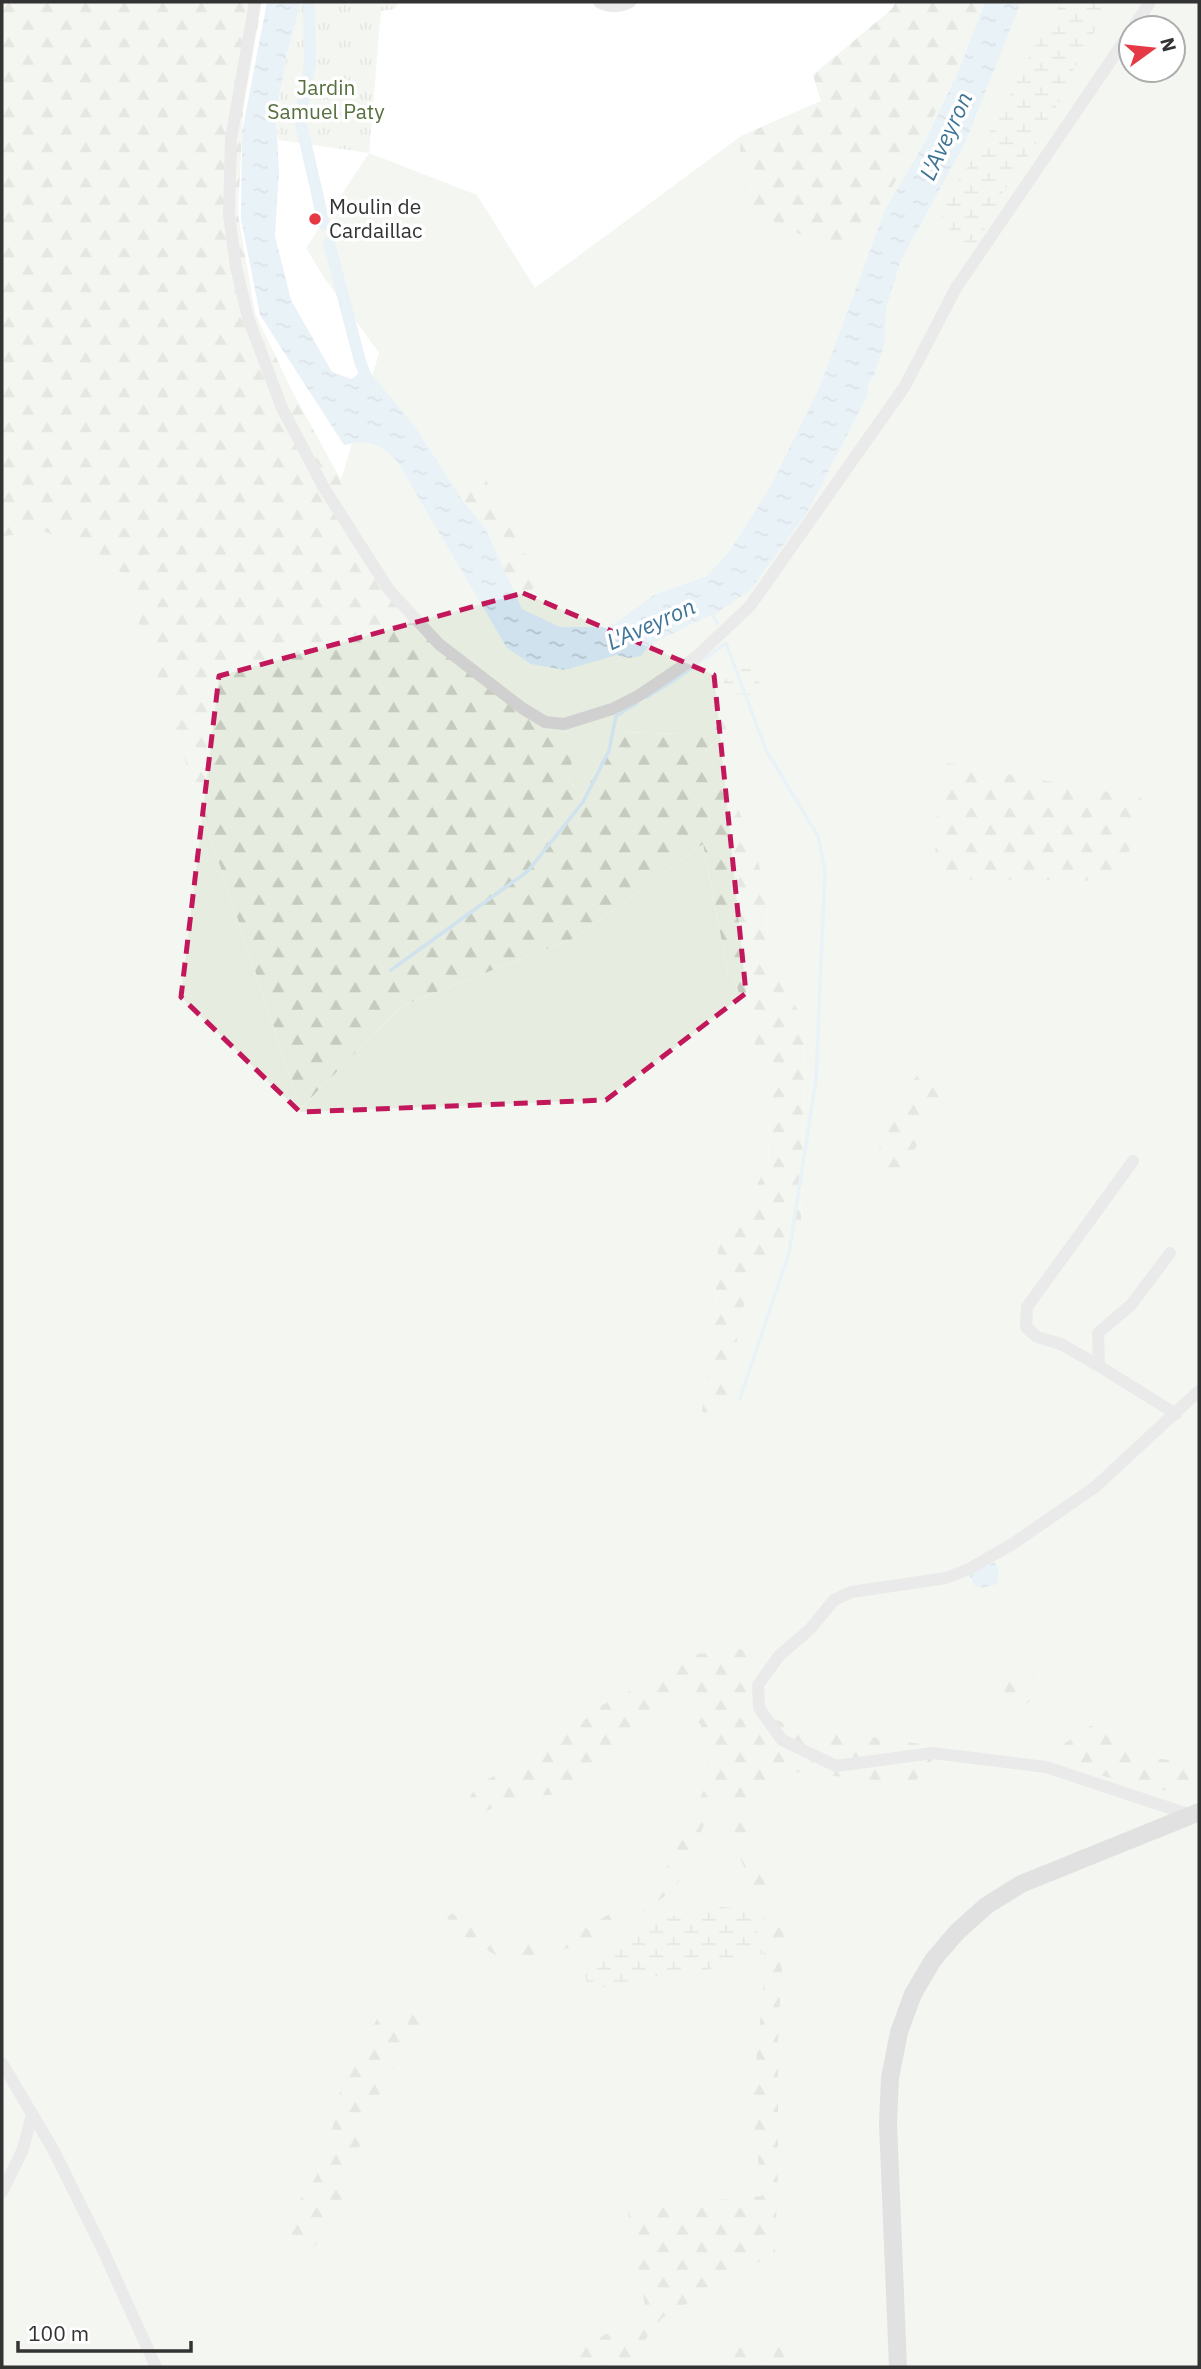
<svg xmlns="http://www.w3.org/2000/svg" width="1201" height="2369" font-family="'IBM Plex Sans',sans-serif">
<defs>
<pattern id="forest-firs" width="22" height="20" patternUnits="userSpaceOnUse" patternTransform="scale(1.75)"><rect width="22" height="20" fill="#e6ecdf"/><path d="M5 1l3.5 6h-7zM16 11l3.5 6h-7z" fill="#c6cbc0"/></pattern>
<pattern id="wetland-marsh" width="20" height="14" patternUnits="userSpaceOnUse" patternTransform="scale(1.75)"><rect width="20" height="14" fill="#e6ecdf"/><path d="M1 5h8M5 5V1M11 12h8M15 12V8" fill="none" stroke="#c6cbc0"/></pattern>
<pattern id="park-tufts" width="24" height="20" patternUnits="userSpaceOnUse" patternTransform="scale(1.75)"><rect width="24" height="20" fill="#e6ecdf"/><path d="M3 7l-1-3M5 7V3M7 7l1-3M15 17l-1-3M17 17v-4M19 17l1-3" fill="none" stroke="#c6cbc0"/></pattern>
<pattern id="water-ripples" width="26" height="14" patternUnits="userSpaceOnUse" patternTransform="scale(1.75)"><rect width="26" height="14" fill="#cfe2ee"/><path d="M2 4q2-2 4 0t4 0M15 11q2-2 4 0t4 0" fill="none" stroke="#b2c2cd"/></pattern>
</defs>
<rect width="100%" height="100%" fill="#fff"/>
<!-- grass -->
<path fill="#e6ecdf" fill-rule="evenodd" d="M896,2h303v2365h-1197v-1834l50,-7 70,47 179,535 102,-103 172,-67 128,-94 25,129 6,4 37,119 -3,67 -26,51 -23,18 -4,76 25,11 16,-57 45,-32 4,-204 -39,-80 1,-50 -44,-118 -18,-26 19,-19 9,-17 -51,18 -64,-2 -36,64 -13,-16 6,-45 -18,-5 -114,-76 -69,-76 -33,-98 38,-127 -54,-74 -19,-31 63,-95 108,42 58,93 206,-152 80,-35 -8,-26 79,-66zM1131,28h42v42h-42z"/>
<!-- forest -->
<g fill="url(#forest-firs)">
<polygon points="2,2 262,2 243,112 238,214 255,313 292,391 341,480 374,578 443,654 557,730 576,735 569,780 582,796 618,732 682,734 734,715 724,733 705,752 723,778 752,839 767,896 766,946 805,1025 801,1230 756,1262 740,1319 726,1417 701,1421 715,1308 719,1232 742,1214 768,1163 771,1096 734,977 728,973 703,844 575,938 403,1005 301,1108 122,573 47,532 2,536"/>
<path d="M896,2h86c-16,42 -32,85 -54,124 -23,43 -51,84 -79,123l-44,-12 -48,-24 -18,-42 2,-35 80,-35 -8,-26 79,-66z"/>
<polygon points="485,478 539,582 519,603 485,528 454,487"/>
<polygon points="940,762 1142,798 1122,881 934,879"/>
<polygon points="931,1064 947,1086 919,1142 898,1178 875,1159 907,1085"/>
<path d="M750,1648l4,61 34,16 154,22 -29,37 -128,-13 -36,22 1,45 34,91 -6,109v126l-3,89 -113,65 -38,49h-91l114,-51 -20,-108 135,-12 -10,-95 11,-106 1,-80 -27,-65 -7,-45 -8,-9 -18,29 -28,63 -29,21 -55,34 -85,19 -48,-29 -12,-15 5,-5 32,25 17,6 45,-2 41,-15 47,-27 37,-38 37,-81 -3,-48 -27,-48c-40,30 -73,70 -102,109l-56,2 -40,18 -13,-13 12,-17 78,-41 45,-38 26,-13 45,-35z"/>
<polygon points="1063,1656 1069,1664 1055,1675 1025,1706 996,1686 1004,1678 1031,1678 1040,1665"/>
<polygon points="1090,1726 1102,1726 1129,1753 1190,1764 1199,1762 1199,1792 1171,1792 1094,1774 1051,1753"/>
<polygon points="426,2000 417,2034 385,2080 365,2130 335,2220 311,2251 285,2264 282,2225 315,2179 329,2145 343,2078 379,2016"/>
<polygon points="789,2334 801,2367 710,2367 746,2344"/>
</g>
<!-- wetland -->
<g fill="url(#wetland-marsh)">
<path d="M1062,2h49l-39,71 -25,54 -44,65 -22,45 -9,9 -16,-4 -15,-27c8,-26 27,-47 41,-70 29,-47 49,-98 80,-143z"/>
<polygon points="755,662 762,695 726,694 723,681"/>
<path d="M721,1907l31,3 10,44 -56,16 -74,10 -45,12 -2,-28c47,-30 79,-54 136,-57z"/>
</g>
<!-- park -->
<path fill="url(#park-tufts)" d="M301,2h97l-3,7 -14,2 -12,142 -91,-13c-3,-47 11,-93 23,-138z"/>
<!-- water -->
<g fill="url(#water-ripples)">
<path d="M267,2h34l-14,52 -11,60 3,58 -4,64 16,64 41,72 20,7 7,-6 11,-1 45,55 48,74 22,27 37,81 38,18h50l44,-32 53,-19 23,-25 41,-65 49,-100 65,-176 39,-66 35,-74 26,-68h36l-56,141 -64,117 -15,48 -1,34 -11,34 -6,8 -1,12 -60,117 -57,77 -33,23 -16,6 -51,26 -9,11 -12,2 -12,-3 -52,15 -34,-6 -24,-16 -110,-187c-18,-18 -27,-22 -53,-16l-84,-130 -19,-96 1,-87z"/>
<polygon points="995,1562 999,1571 997,1584 982,1588 975,1586 969,1575"/>
</g>
<g fill="none" stroke-linecap="round" stroke-linejoin="round">
<!-- stream -->
<g stroke="#cfe2ee" stroke-width="3.5">
<polyline points="712,613 717,623"/>
<polyline points="647,697 676,679 726,643 766,750 818,836 825,870 816,1080 789,1253 740,1398"/>
<polyline points="391,970 528,871 583,802 609,751 616,716 637,703"/>
</g>
<!-- canal -->
<g stroke="#cfe2ee" stroke-width="12">
<polyline points="309,2 310,64 300,119 324,224"/>
<polyline points="329,243 360,361 369,386"/>
</g>
<!-- street -->
<g stroke="#d0d0d0" stroke-width="12">
<polyline points="255,2 231,139 229,215 236,267 248,318 282,408 324,488 389,590 439,644 522,708 545,722 564,724 612,709 638,696 696,657 750,606 905,386 956,288 1131,31"/>
<path d="M599,2c9,6 22,5 31,0"/>
<polyline points="1133,28 1150,2"/>
<polyline points="1170,1253 1131,1305 1098,1333 1099,1366 1176,1414"/>
<polyline points="1099,1366 1061,1344 1037,1337 1026,1327 1027,1307 1133,1161"/>
<polyline points="1191,1815 1046,1767 933,1753 836,1766 782,1740 759,1708 758,1685 779,1656 810,1629 834,1600 851,1592 946,1578 969,1569 1014,1543 1095,1487 1199,1391"/>
<polyline points="2,2063 54,2151 102,2248 156,2367"/>
<polyline points="2,2192 23,2149 32,2114"/>
</g>
<!-- secondary -->
<polyline stroke="#bdbdbd" stroke-width="18" points="898,2367 888,2123 890,2078 899,2032 913,1994 933,1960 957,1932 986,1906 1021,1884 1199,1812"/>
</g>
<!-- marked area -->
<path d="M0 0H1201V2369H0ZM523,593l191,82 32,318 -140,107 -306,12 -119,-115 38,-321z" fill="#fff" fill-opacity=".55" fill-rule="evenodd"/>
<path fill="none" stroke="#c2185b" stroke-width="5" stroke-dasharray="14 9" stroke-linejoin="round" d="M523,593l191,82 32,318 -140,107 -306,12 -119,-115 38,-321z"/>
<!-- markers -->
<circle fill="#e63946" stroke="#fff" stroke-width="2.5" cx="315" cy="219" r="7"/>
<g text-anchor="middle" stroke-width="7" stroke-linejoin="round" paint-order="stroke">
<!-- park labels -->
<g font-size="21" fill="#56703f" stroke="#fff">
<text x="326" y="95">Jardin<tspan x="326" dy="24">Samuel Paty</tspan></text>
</g>
<!-- poi labels -->
<g font-size="21" fill="#333" stroke="#fff" text-anchor="start">
<text x="329" y="214">Moulin de<tspan x="329" dy="24">Cardaillac</tspan></text>
</g>
<!-- water labels -->
<g font-size="23" font-style="italic" fill="#3f7597" stroke="#fff">
<text transform="translate(946 136) rotate(-65)" y="8">L'Aveyron</text>
<text transform="translate(651 624) rotate(-24)" y="8">L'Aveyron</text>
</g>
</g>
<!-- border -->
<rect width="1201" height="2369" fill="none" stroke="#333333" stroke-width="7"/>
<!-- north arrow -->
<g transform="translate(1152 49) rotate(75)"><circle r="33" fill="#ffffff" stroke="#adadad" stroke-width="2"/>
<path d="M0-5L12 26L0 18L-12 26Z" fill="#e63946"/>
<text y="-10" font-size="19" font-weight="bold" text-anchor="middle" fill="#333333">N</text>
</g>
<!-- scale -->
<path d="M18 2341v10h173v-10" fill="none" stroke="#333333" stroke-width="3.5"/>
<text x="28" y="2341" font-size="21" fill="#333333" stroke="#ffffff" stroke-width="5" paint-order="stroke">100 m</text>
</svg>
